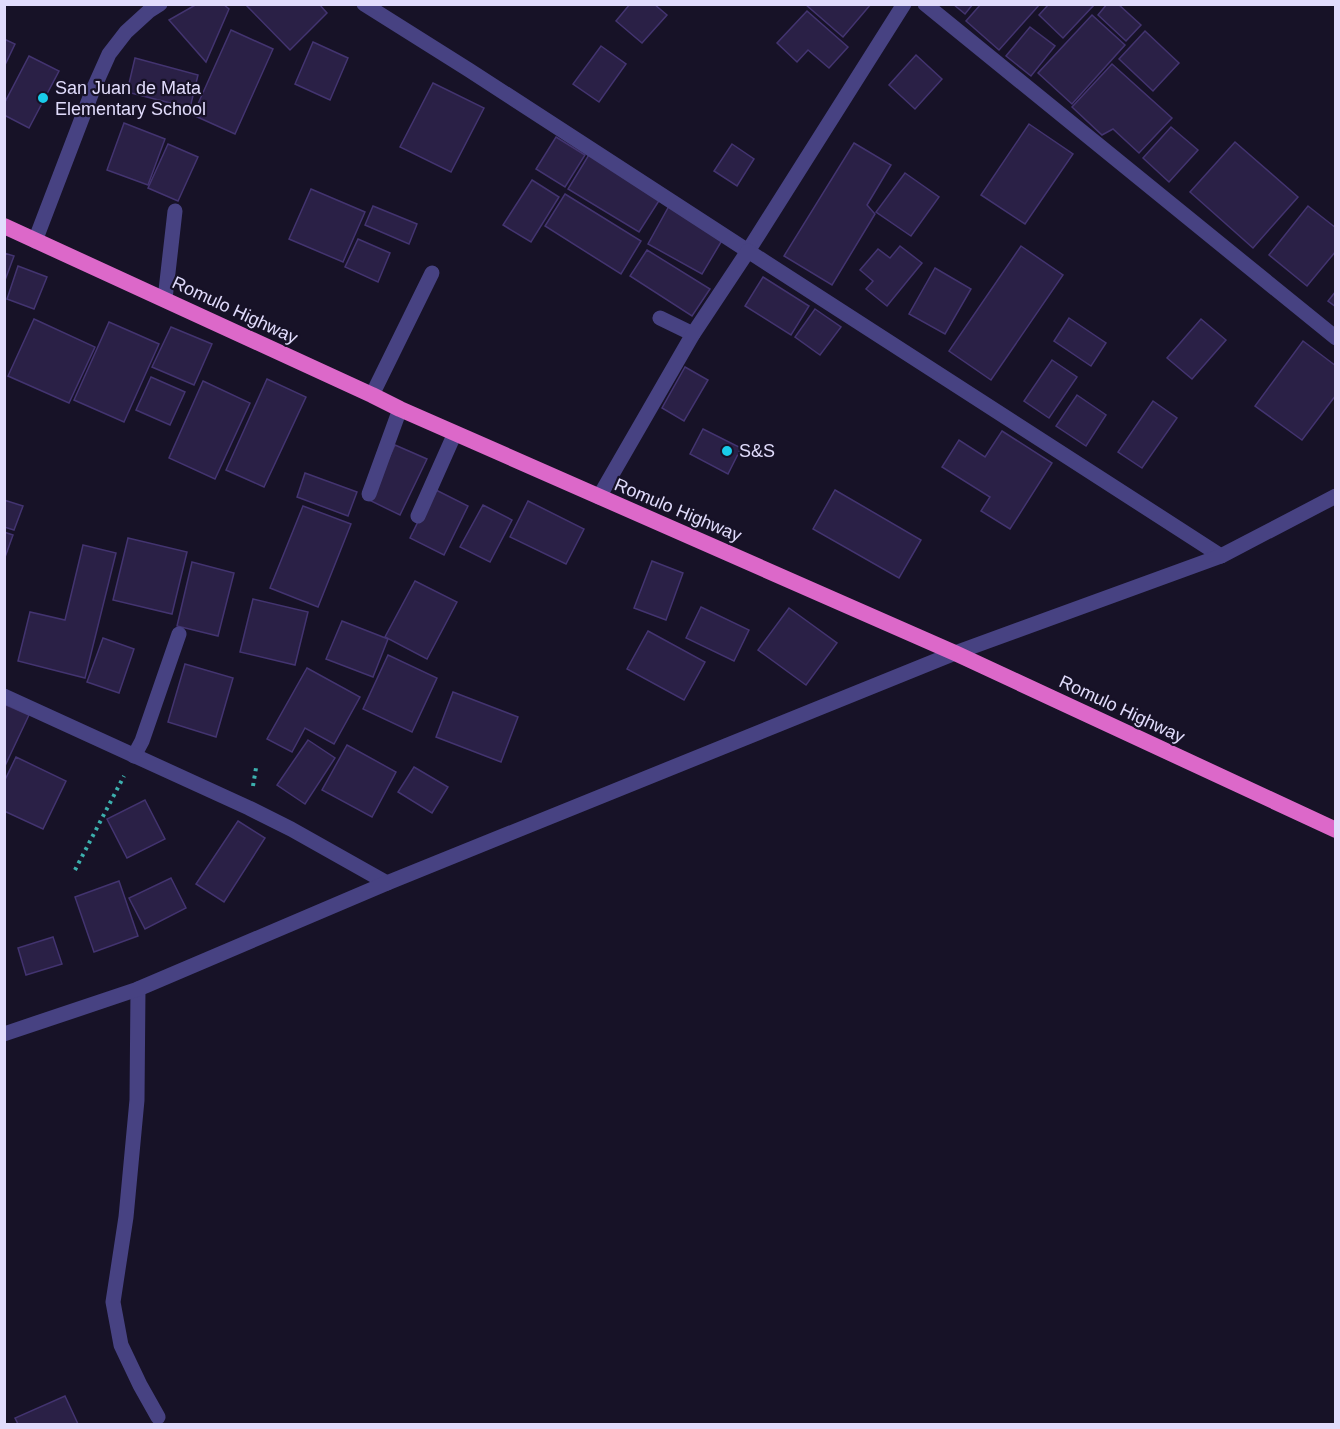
<svg xmlns="http://www.w3.org/2000/svg" width="1340" height="1429" font-family="Arial,sans-serif">
<rect width="100%" height="100%" fill="#171227"/>
<!-- building -->
<g fill="#2a2046" stroke="#433470" stroke-width="1.5">
<polygon points="197,4 223,4 229,9 206,62 169,20"/>
<polygon points="245,4 319,4 327,13 290,50"/>
<polygon points="630,4 654,4 667,15 642,43 616,21"/>
<polygon points="805,4 871,4 843,37"/>
<polygon points="953,4 973,4 965,14"/>
<polygon points="981,4 1040,4 999,50 966,21"/>
<polygon points="1049,4 1095,4 1063,38 1039,15"/>
<polygon points="1107,4 1118,4 1141,25 1126,41 1098,15"/>
<polygon points="807,11 848,47 829,68 808,50 797,62 777,43"/>
<polygon points="1092,15 1125,45 1072,104 1038,73"/>
<polygon points="1030,27 1055,46 1031,76 1006,56"/>
<polygon points="231,30 273,49 235,134 193,115"/>
<polygon points="1145,31 1179,63 1153,91 1119,59"/>
<polygon points="4,39 15,44 4,67"/>
<polygon points="313,42 348,58 330,100 295,84"/>
<polygon points="601,46 626,64 599,102 573,84"/>
<polygon points="916,55 942,79 915,109 889,85"/>
<polygon points="29,56 59,71 29,128 4,115 4,104"/>
<polygon points="135,58 198,75 190,108 127,92"/>
<polygon points="1112,64 1172,118 1139,153 1113,129 1102,135 1072,107"/>
<polygon points="433,83 484,108 451,172 400,147"/>
<polygon points="124,123 165,139 148,185 107,170"/>
<polygon points="1029,124 1073,154 1025,224 981,195"/>
<polygon points="1171,127 1198,150 1169,182 1143,158"/>
<polygon points="556,137 585,155 565,187 536,169"/>
<polygon points="1235,142 1298,197 1253,248 1190,192"/>
<polygon points="854,143 891,165 867,205 875,214 832,285 784,256"/>
<polygon points="168,144 198,157 178,201 148,188"/>
<polygon points="732,144 754,159 737,186 714,171"/>
<polygon points="590,153 662,196 639,232 568,189"/>
<polygon points="905,173 939,197 911,236 876,212"/>
<polygon points="532,180 559,197 531,242 503,225"/>
<polygon points="311,189 365,212 343,262 289,239"/>
<polygon points="565,194 641,241 621,274 545,226"/>
<polygon points="373,206 417,224 409,244 365,225"/>
<polygon points="669,206 724,237 702,274 648,244"/>
<polygon points="1308,206 1336,228 1336,251 1307,286 1269,255"/>
<polygon points="358,239 390,253 378,282 345,267"/>
<polygon points="900,246 922,263 887,306 866,289 873,281 860,270 878,249 890,258"/>
<polygon points="1021,246 1063,275 991,380 949,351"/>
<polygon points="647,250 710,289 692,316 630,276"/>
<polygon points="4,253 14,256 4,283"/>
<polygon points="18,266 47,277 34,309 7,299"/>
<polygon points="935,268 971,289 945,334 909,314"/>
<polygon points="763,277 809,306 791,335 745,306"/>
<polygon points="1336,291 1336,307 1328,301"/>
<polygon points="815,309 841,327 820,355 795,337"/>
<polygon points="1069,318 1106,343 1091,366 1054,341"/>
<polygon points="34,319 95,347 69,403 8,376"/>
<polygon points="1201,319 1226,340 1192,379 1167,358"/>
<polygon points="109,322 159,344 124,422 74,400"/>
<polygon points="171,327 212,344 194,385 152,367"/>
<polygon points="1303,341 1336,366 1336,395 1302,440 1255,406"/>
<polygon points="1052,360 1077,377 1049,418 1024,401"/>
<polygon points="685,367 708,380 684,421 662,408"/>
<polygon points="151,377 185,392 170,425 136,410"/>
<polygon points="267,379 306,397 264,487 226,470"/>
<polygon points="203,381 250,403 215,479 169,458"/>
<polygon points="1077,395 1106,415 1086,446 1056,426"/>
<polygon points="1153,401 1177,418 1142,468 1118,452"/>
<polygon points="703,429 741,448 728,474 690,454"/>
<polygon points="1002,431 1052,463 1010,529 981,511 990,497 942,467 959,440 985,457"/>
<polygon points="395,445 427,459 400,515 369,500"/>
<polygon points="305,473 357,492 348,516 297,497"/>
<polygon points="434,489 468,506 444,555 410,538"/>
<polygon points="835,490 921,540 899,578 813,529"/>
<polygon points="4,500 23,506 14,530 4,527"/>
<polygon points="528,501 584,529 566,564 510,537"/>
<polygon points="483,505 512,520 490,562 460,547"/>
<polygon points="303,506 351,524 318,607 270,588"/>
<polygon points="4,532 13,535 4,560"/>
<polygon points="128,538 187,552 172,614 113,600"/>
<polygon points="83,545 116,553 85,678 18,661 30,612 65,620"/>
<polygon points="652,561 683,573 666,620 634,608"/>
<polygon points="192,562 234,573 218,636 177,626"/>
<polygon points="415,581 457,602 427,659 385,637"/>
<polygon points="253,599 308,612 295,665 240,652"/>
<polygon points="701,607 749,630 734,661 686,638"/>
<polygon points="789,608 837,643 806,685 758,650"/>
<polygon points="342,621 388,639 373,677 326,659"/>
<polygon points="648,631 705,662 684,700 627,669"/>
<polygon points="103,638 134,649 119,693 87,682"/>
<polygon points="388,655 437,678 412,732 363,709"/>
<polygon points="185,664 233,678 216,737 168,722"/>
<polygon points="307,668 360,697 334,744 305,728 292,752 267,739"/>
<polygon points="453,692 518,717 501,762 436,737"/>
<polygon points="4,704 29,715 4,768"/>
<polygon points="308,740 335,758 305,804 277,785"/>
<polygon points="347,745 396,772 372,817 322,790"/>
<polygon points="16,757 66,781 43,829 4,811 4,782"/>
<polygon points="414,767 448,787 432,813 398,792"/>
<polygon points="145,800 165,839 127,858 107,819"/>
<polygon points="238,821 265,838 224,902 196,884"/>
<polygon points="171,878 186,908 145,929 129,898"/>
<polygon points="119,881 138,936 94,952 75,897"/>
<polygon points="53,937 62,964 26,975 18,948"/>
<polygon points="65,1396 78,1424 18,1424 15,1418"/>
</g>
<g fill="none" stroke-linecap="round" stroke-linejoin="round">
<!-- path -->
<g stroke="#3cb0ae" stroke-width="4" stroke-dasharray="3 4.5" stroke-linecap="butt">
<polyline points="253,786 256,768"/>
<polyline points="75,870 124,776"/>
</g>
<!-- service -->
<g stroke="#474282" stroke-width="15">
<polyline points="165,299 175,211"/>
<polyline points="660,318 693,334"/>
<polyline points="369,494 400,409"/>
<polyline points="418,516 455,433"/>
<polyline points="134,756 142,741 179,634"/>
<polyline points="138,989 137,1100 126,1217 113,1302 121,1345 140,1385 158,1417"/>
</g>
<!-- minor -->
<g stroke="#474282" stroke-width="15">
<polyline points="364,4 469,70 748,251 904,4"/>
<polyline points="925,4 1336,338"/>
<polyline points="35,241 92,92 109,54 126,32 149,11 160,4"/>
<polyline points="372,395 432,273"/>
<polyline points="599,497 693,334 748,251 1221,556"/>
<polyline points="4,696 249,808 291,829 387,883"/>
</g>
<!-- tertiary -->
<polyline stroke="#474282" stroke-width="15" points="4,1034 138,989 387,883 955,653 1221,556 1336,496"/>
<!-- trunk -->
<polyline stroke="#dc68c9" stroke-width="16" points="4,226 372,395 400,409 955,653 1336,830"/>
</g>
<!-- markers -->
<g fill="#19ccea" stroke="#171227" stroke-width="2">
<circle cx="43" cy="98" r="6"/>
<circle cx="727" cy="451" r="6"/>
</g>
<g text-anchor="middle" stroke-width="4.5" stroke-linejoin="round" paint-order="stroke">
<!-- poi labels -->
<g font-size="18" fill="#e1dcfc" stroke="#171227" text-anchor="start">
<text x="55" y="94">San Juan de Mata<tspan x="55" dy="21">Elementary School</tspan></text>
<text x="739" y="457">S&amp;S</text>
</g>
<!-- street labels -->
<g font-size="18" fill="#e1dcfc" stroke="#171227">
<text transform="translate(235 310) rotate(25)" y="6">Romulo Highway</text>
<text transform="translate(678 510) rotate(23)" y="6">Romulo Highway</text>
<text transform="translate(1122 709) rotate(25)" y="6">Romulo Highway</text>
</g>
</g>
<!-- border -->
<rect width="1340" height="1429" fill="none" stroke="#e1dcfc" stroke-width="12"/>
</svg>
